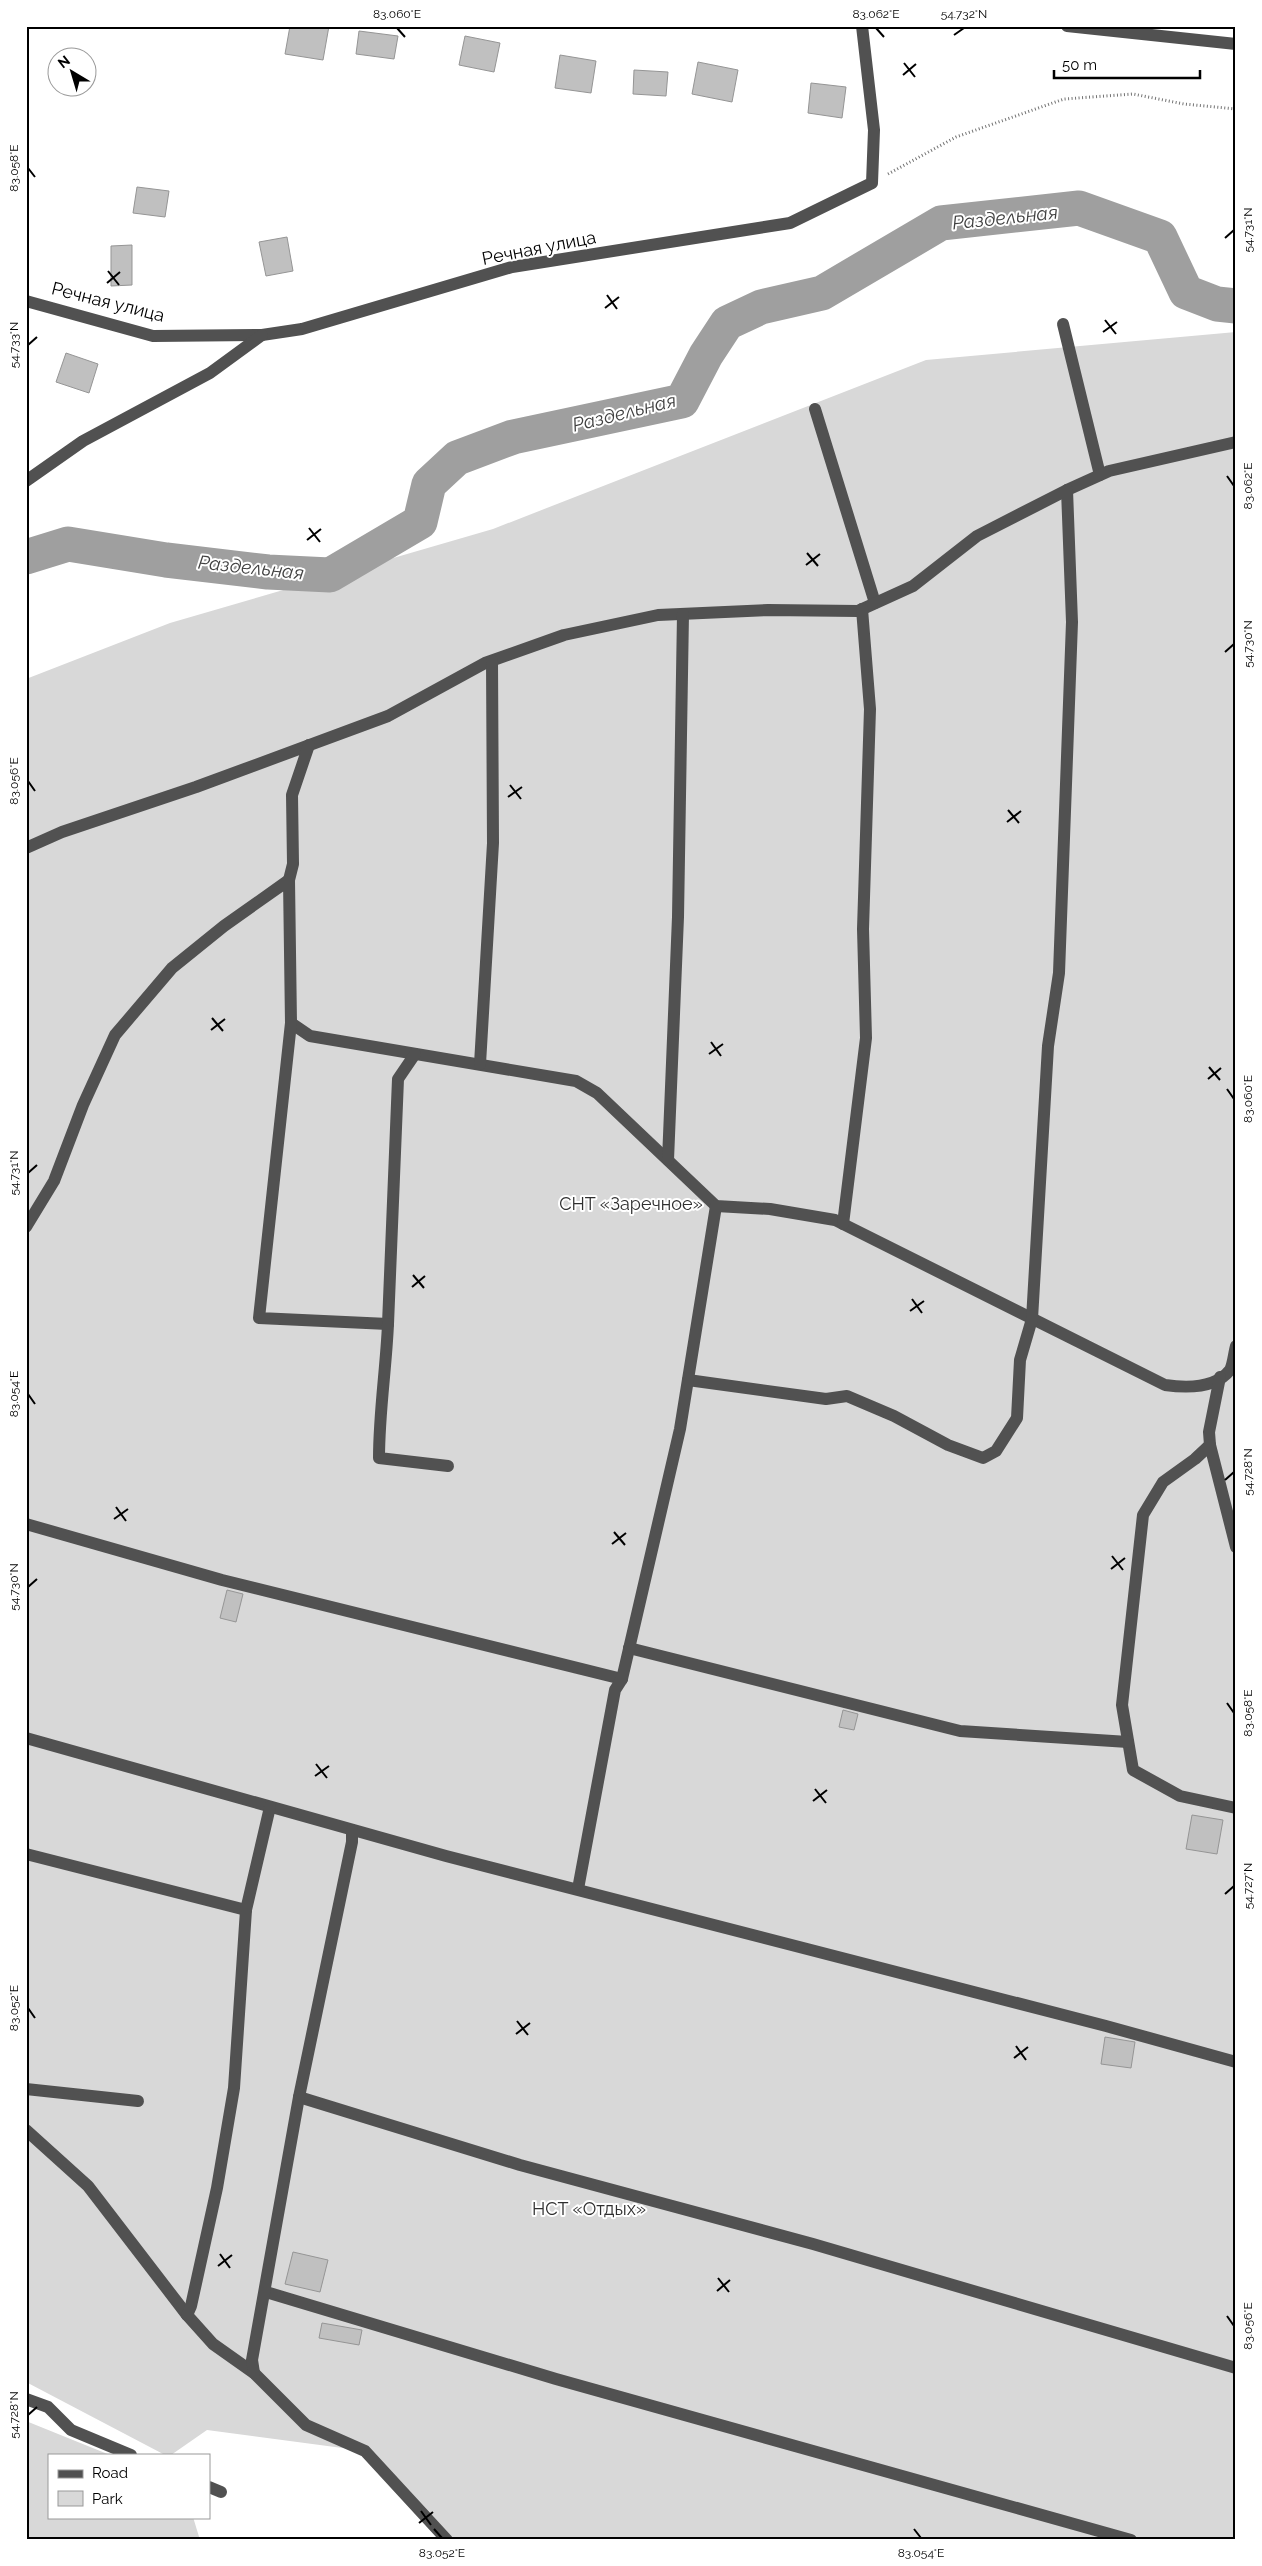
<svg xmlns="http://www.w3.org/2000/svg" width="1262" height="2566" font-family="Raleway,sans-serif">
<rect width="100%" height="100%" fill="#fff"/>
<!-- green -->
<g fill="#d8d8d8">
<polygon points="1236,332 1236,2540 447,2540 365,2451 207,2430 171,2455 165,2455 26,2382 26,679 170,623 493,529 926,360"/>
<polygon points="26,2421 110,2455 49,2455 49,2517 193,2517 200,2540 26,2540"/>
</g>
<g fill="none" stroke-linecap="round" stroke-linejoin="round">
<!-- river -->
<polyline stroke="#9f9f9f" stroke-width="35" points="26,557 68,544 166,560 268,572 330,575 420,522 429,484 457,458 513,437 682,401 706,355 727,323 761,307 822,293 941,223 1079,208 1160,237 1186,292 1217,304 1236,306"/>
</g>
<!-- building -->
<g fill="#c0c0c0" stroke="#959595">
<polygon points="290,26 329,26 323,60 285,54"/>
<polygon points="359,31 398,36 394,59 356,54"/>
<polygon points="465,36 500,43 494,72 459,65"/>
<polygon points="560,55 596,61 591,93 555,88"/>
<polygon points="698,62 738,70 732,102 692,94"/>
<polygon points="634,70 668,72 666,96 633,94"/>
<polygon points="811,83 846,87 842,118 808,113"/>
<polygon points="137,187 169,191 165,217 133,213"/>
<polygon points="287,237 293,271 266,276 259,242"/>
<polygon points="132,245 132,285 111,286 111,246"/>
<polygon points="66,353 98,364 89,393 56,382"/>
<polygon points="227,1590 243,1594 236,1622 220,1618"/>
<polygon points="843,1710 858,1714 854,1730 839,1727"/>
<polygon points="1192,1815 1223,1820 1217,1854 1186,1849"/>
<polygon points="1105,2037 1135,2042 1131,2068 1101,2064"/>
<polygon points="293,2252 328,2260 320,2292 285,2284"/>
<polygon points="322,2323 362,2330 359,2345 319,2338"/>
</g>
<g fill="none" stroke-linecap="round" stroke-linejoin="round">
<!-- path -->
<polyline stroke="#737373" stroke-width="3" stroke-dasharray="1 2.5" stroke-linecap="butt" points="888,174 956,137 1064,99 1133,94 1184,104 1236,109"/>
<!-- minor -->
<g stroke="#515151" stroke-width="12">
<polyline points="1067,26 1236,44"/>
<polyline points="26,301 153,336 262,335 302,329 512,267 790,223 872,183 874,130 862,26"/>
<polyline points="1063,324 1100,475"/>
<polyline points="815,409 875,603"/>
<polyline points="26,481 83,441 210,373 262,335"/>
<polyline points="26,848 62,832 196,787 388,716 485,663 564,635 658,615 768,610 858,611 913,586 977,536 1067,490 1109,471 1236,442"/>
<polyline points="289,880 293,864 292,795 309,745"/>
<path d="M291,1023l19,13 266,45 21,12 119,113 54,3 65,11 330,165c21,3 50,4 65,-15 3,-5 4,-17 6,-24"/>
<polyline points="480,1064 493,843 492,661"/>
<polyline points="668,1160 678,917 683,614"/>
<polyline points="843,1224 866,1038 863,929 870,709 862,609"/>
<polyline points="26,1227 54,1181 83,1105 115,1035 172,968 224,926 289,880 291,1023 259,1318 388,1324 398,1079 415,1054"/>
<path d="M388,1324c-2,45 -9,89 -9,134l69,8"/>
<polyline points="688,1380 826,1399 847,1396 894,1416 948,1445 983,1458 996,1451 1017,1418 1020,1360 1032,1319 1048,1046 1059,973 1072,622 1067,490"/>
<polyline points="1210,1445 1209,1432 1220,1377"/>
<polyline points="26,1524 222,1580 622,1679"/>
<polyline points="1236,1547 1210,1445 1195,1459 1163,1482 1143,1515 1122,1705 1133,1770 1180,1796 1236,1808"/>
<polyline points="629,1648 960,1731 1128,1742"/>
<polyline points="26,1738 446,1856 1106,2026 1236,2062"/>
<polyline points="26,1854 246,1910"/>
<polyline points="578,1889 615,1690 622,1679 680,1429 716,1206"/>
<polyline points="26,2089 138,2101"/>
<polyline points="299,2097 520,2165 813,2244 1236,2368"/>
<polyline points="26,2130 88,2186 187,2315 213,2344 254,2373 306,2425 365,2451 447,2540"/>
<polyline points="266,2292 556,2379 1131,2540"/>
<polyline points="187,2315 191,2306 217,2188 234,2088 246,1910 270,1807"/>
<polyline points="254,2373 252,2360 299,2097 352,1842 352,1830"/>
<polyline points="26,2399 48,2407 71,2430 131,2455"/>
<polyline points="209,2487 221,2492"/>
</g>
</g>
<!-- ticks -->
<path fill="none" stroke="#000" stroke-width="2" d="M397,28l8,9M876,28l8,9M954,35l10,-7M904,63l11,14M903,75l13,-11M28,168l7,9M1225,238l9,-8M108,271l11,14M107,283l13,-11M607,295l10,14M605,308l14,-11M1105,320l11,14M1103,332l14,-10M28,345l9,-8M1227,476l7,10M309,528l11,14M307,540l14,-11M807,553l11,13M806,565l14,-11M1225,652l9,-8M28,781l7,10M510,785l11,14M508,797l14,-10M1008,810l11,13M1007,822l14,-11M212,1018l11,13M211,1030l14,-11M711,1042l10,14M709,1054l14,-10M1209,1067l11,13M1208,1079l13,-11M1227,1089l7,10M28,1173l9,-8M413,1275l11,13M412,1287l13,-11M912,1299l10,14M910,1311l14,-10M28,1394l7,10M1225,1480l9,-8M116,1507l10,14M114,1519l14,-10M614,1532l11,13M612,1544l14,-11M1112,1556l11,14M1111,1569l14,-11M28,1587l9,-8M1227,1703l7,10M316,1764l11,14M315,1776l14,-10M815,1789l11,14M813,1801l14,-11M1225,1894l9,-8M28,2008l7,10M517,2021l11,14M516,2034l14,-11M1016,2046l10,14M1014,2058l14,-11M220,2254l10,14M218,2266l14,-11M718,2278l11,14M717,2291l13,-11M1227,2316l7,10M28,2415l9,-8M421,2511l10,14M419,2523l14,-11M434,2529l8,9M914,2529l7,9"/>
<g text-anchor="middle" stroke-width="4" stroke-linejoin="round" paint-order="stroke">
<!-- street labels -->
<g font-size="18" fill="#000" stroke="#fff">
<text transform="translate(539 248) rotate(-11)" y="6">Речная улица</text>
<text transform="translate(108 302) rotate(14)" y="6">Речная улица</text>
</g>
<!-- park labels -->
<g font-size="18" fill="#2f2f2f" stroke="#fff">
<text x="631" y="1210">СНТ «Заречное»</text>
<text x="589" y="2215">НСТ «Отдых»</text>
</g>
<!-- water labels -->
<g font-size="19" font-style="italic" fill="#404040" stroke="#fff">
<text transform="translate(1005 217) rotate(-6)" y="7">Раздельная</text>
<text transform="translate(624 412) rotate(-14)" y="7">Раздельная</text>
<text transform="translate(251 567) rotate(6)" y="7">Раздельная</text>
</g>
</g>
<!-- border -->
<rect width="1262" height="2566" fill="none" stroke="#ffffff" stroke-width="55"/>
<!-- legend -->
<rect x="48" y="2454" width="162" height="65" fill="#ffffff" stroke="#999999"/>
<rect x="58" y="2470" width="25" height="8" fill="#515151" stroke="#999999"/>
<text x="92" y="2478" font-size="15" fill="#000000">Road</text>
<rect x="58" y="2491" width="25" height="15" fill="#d8d8d8" stroke="#999999"/>
<text x="92" y="2504" font-size="15" fill="#000000">Park</text>
<!-- north arrow -->
<g transform="translate(72 72) rotate(322)"><circle r="24" fill="#ffffff" stroke="#999999"/>
<path d="M0-4L9 19L0 12L-9 19Z" fill="#000000"/>
<text y="-8" font-size="14" font-weight="bold" text-anchor="middle" fill="#000000">N</text>
</g>
<!-- scale -->
<path d="M1054 70v8h146v-8" fill="none" stroke="#000000" stroke-width="2.5"/>
<text x="1062" y="70" font-size="15" fill="#000000" stroke="#ffffff" stroke-width="4" paint-order="stroke">50 m</text>
<rect x="28" y="28" width="1206" height="2510" fill="none" stroke="#000" stroke-width="2"/>
<g font-size="12" text-anchor="middle" fill="#000">
<text x="397" y="18">83.060°E</text>
<text x="876" y="18">83.062°E</text>
<text x="964" y="18">54.732°N</text>
<text transform="translate(14 168) rotate(-90)" y="4">83.058°E</text>
<text transform="translate(1248 230) rotate(-90)" y="4">54.731°N</text>
<text transform="translate(14 345) rotate(-90)" y="4">54.733°N</text>
<text transform="translate(1248 486) rotate(-90)" y="4">83.062°E</text>
<text transform="translate(1248 644) rotate(-90)" y="4">54.730°N</text>
<text transform="translate(14 781) rotate(-90)" y="4">83.056°E</text>
<text transform="translate(1248 1099) rotate(-90)" y="4">83.060°E</text>
<text transform="translate(14 1173) rotate(-90)" y="4">54.731°N</text>
<text transform="translate(14 1394) rotate(-90)" y="4">83.054°E</text>
<text transform="translate(1248 1472) rotate(-90)" y="4">54.728°N</text>
<text transform="translate(14 1587) rotate(-90)" y="4">54.730°N</text>
<text transform="translate(1248 1713) rotate(-90)" y="4">83.058°E</text>
<text transform="translate(1248 1886) rotate(-90)" y="4">54.727°N</text>
<text transform="translate(14 2008) rotate(-90)" y="4">83.052°E</text>
<text transform="translate(1248 2326) rotate(-90)" y="4">83.056°E</text>
<text transform="translate(14 2415) rotate(-90)" y="4">54.728°N</text>
<text x="442" y="2557">83.052°E</text>
<text x="921" y="2557">83.054°E</text>
</g>
</svg>
